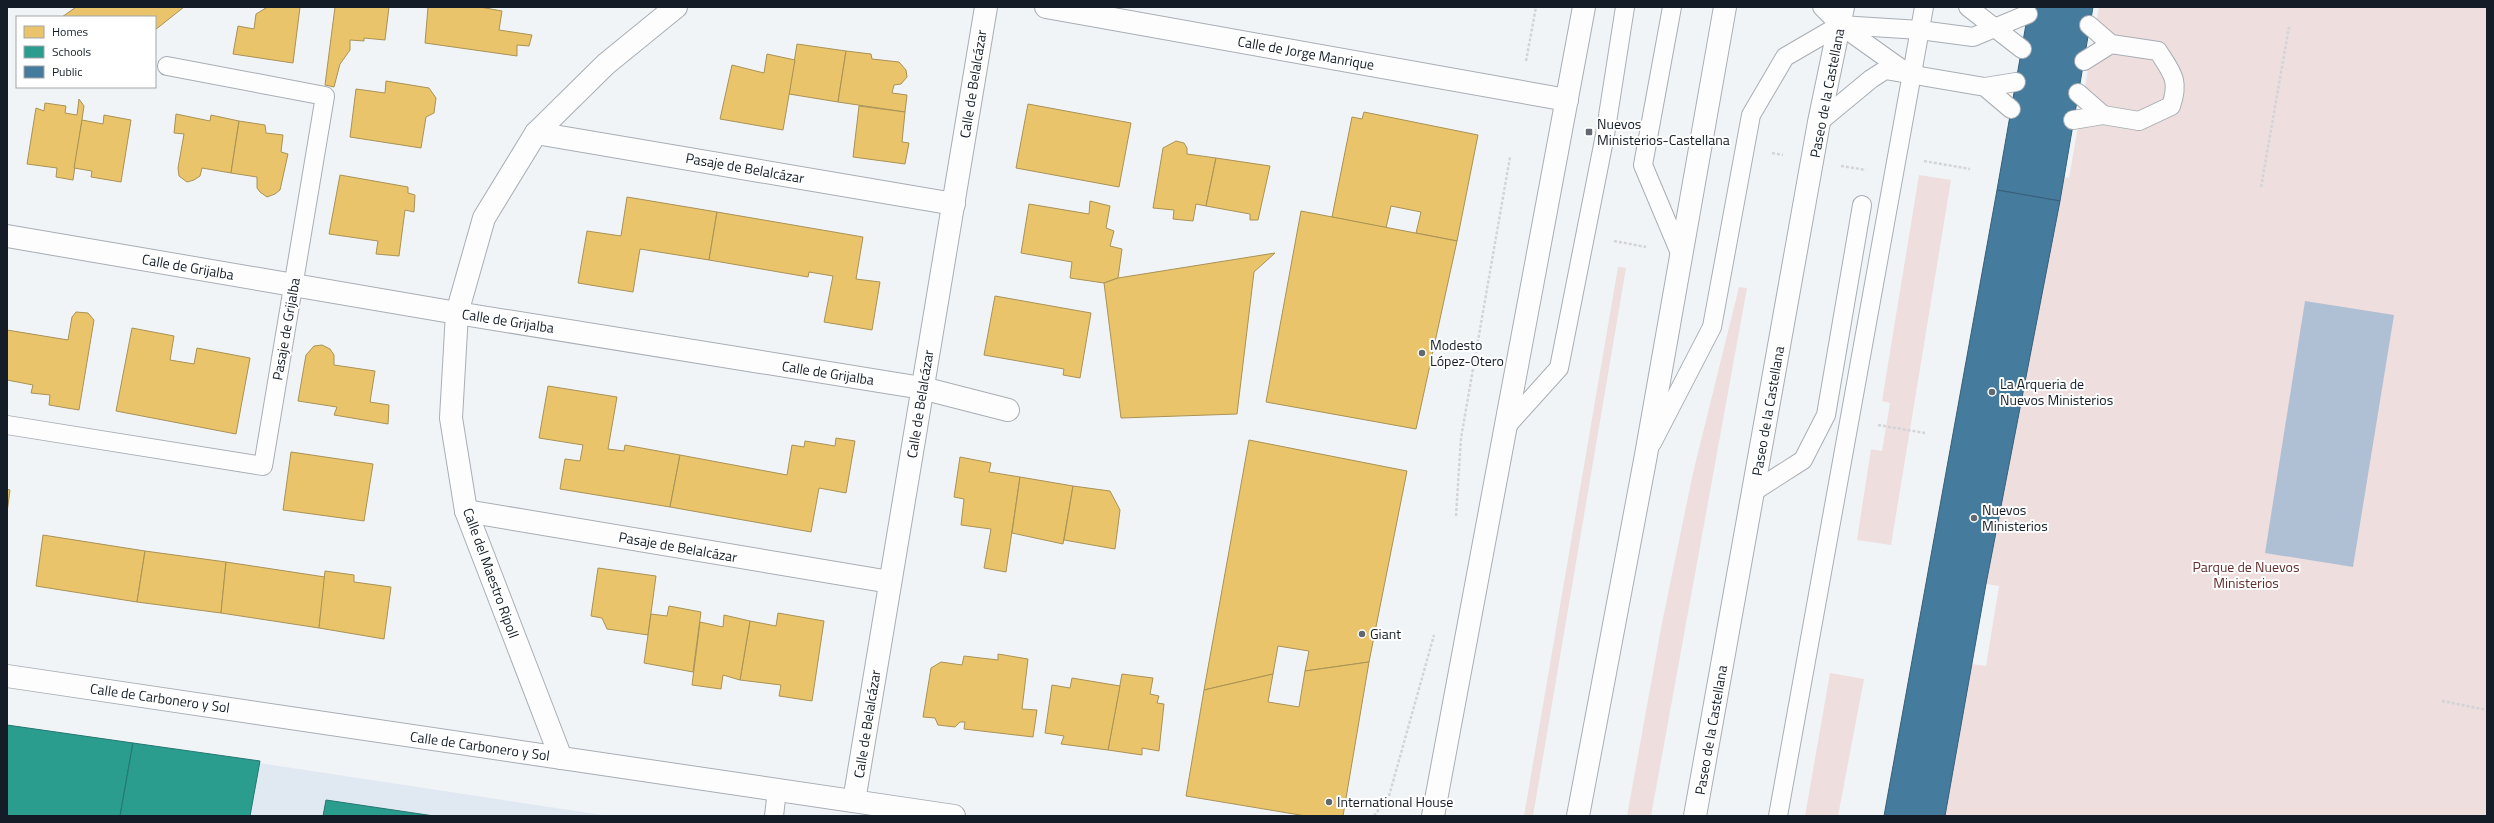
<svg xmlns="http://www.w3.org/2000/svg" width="2494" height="823" font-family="'Titillium Web',sans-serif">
<rect width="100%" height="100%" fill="#f1f4f7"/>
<!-- built -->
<polygon fill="#e0e8f1" points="7,725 609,816 7,816"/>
<!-- green -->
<g fill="#eedede">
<polygon points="2099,7 2487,7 2487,816 1945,816 1971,664 1986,666 1999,586 1986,584 2064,177 2069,178"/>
<polygon points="1919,175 1951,180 1891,545 1857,540 1871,449 1882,451 1890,403 1882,401"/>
<polygon points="1618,267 1626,268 1533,816 1524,816"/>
<polygon points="1739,287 1747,288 1651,816 1627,816 1662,623 1693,473"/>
<polygon points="1830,673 1864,679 1838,816 1805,816"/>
</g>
<!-- water -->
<polygon fill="#afc0d4" points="2305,301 2394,315 2353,567 2265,553"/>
<!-- homes -->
<g fill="#e9c46a" stroke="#a99256">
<polygon points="76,7 184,7 155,30 155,17 62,17"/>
<polygon points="261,7 300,7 293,63 233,54 238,26 254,29 256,14 266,8"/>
<polygon points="335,7 389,7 385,40 364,38 364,41 350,40 350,50 340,64 334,87 325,85"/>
<polygon points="428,7 480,7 502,11 499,30 532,35 529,46 517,45 517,56 425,43"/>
<polygon points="797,44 846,51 838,102 789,94"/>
<polygon points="846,51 871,54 872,59 899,62 906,70 907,77 901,84 894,85 892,93 907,95 905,112 838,102"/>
<polygon points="767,54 795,60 783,130 720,119 732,65 764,73"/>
<polygon points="386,81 429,88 436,98 434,113 426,117 421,148 350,137 356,89 385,93"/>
<polygon points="79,99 84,106 73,180 56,177 57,168 27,164 36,108 44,111 45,103 66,106 65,113 77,115"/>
<polygon points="1028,104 1131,123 1119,187 1016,168"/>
<polygon points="859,106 905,112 902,142 909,143 905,164 853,157"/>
<polygon points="1364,112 1478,135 1457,241 1416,233 1421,212 1391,206 1386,228 1332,217 1352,117 1362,119"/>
<polygon points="176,114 210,121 211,115 239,121 231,173 202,168 200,176 194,180 187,182 179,176 178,168 184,134 174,133"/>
<polygon points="104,115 131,120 121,182 91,177 92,171 74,168 82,120 103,124"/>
<polygon points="239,121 265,125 266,133 283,135 281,152 288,154 280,190 275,194 267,197 260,192 257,188 257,177 231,173"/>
<polygon points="1176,141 1184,143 1187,148 1187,154 1216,158 1206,206 1196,204 1193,221 1173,219 1174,210 1153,208 1163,148"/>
<polygon points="1216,158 1270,166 1258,220 1250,220 1250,214 1206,206"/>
<polygon points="340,175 408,187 408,193 415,195 414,212 405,210 399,256 376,254 378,241 329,234"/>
<polygon points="627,197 717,212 709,260 640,249 633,292 578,283 587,231 621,236"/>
<polygon points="1090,201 1110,206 1106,228 1114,231 1110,246 1122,249 1118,278 1104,283 1070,278 1072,262 1021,253 1029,204 1089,214"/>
<polygon points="1301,211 1457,241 1416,429 1266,402"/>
<polygon points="717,212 863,237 856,279 880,282 872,330 824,322 833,276 809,272 808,277 709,260"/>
<polygon points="1275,253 1254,272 1237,414 1121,418 1104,283 1118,278"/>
<polygon points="995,296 1091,313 1080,378 1063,375 1064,369 984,355"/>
<polygon points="76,312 88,313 94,320 79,410 49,405 50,395 31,393 33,385 7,380 7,330 68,340 72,317"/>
<polygon points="132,328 174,336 170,360 194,364 197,348 250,358 236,434 116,411"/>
<polygon points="322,345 330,349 334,355 334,365 375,371 370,402 389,405 388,424 334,415 337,407 298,401 306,355 314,346"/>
<polygon points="548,386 617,397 608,449 624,451 625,445 680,455 670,507 560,489 565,459 580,461 583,445 539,438"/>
<polygon points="836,438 855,441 846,493 819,488 811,532 670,507 680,455 787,475 792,445 804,447 805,441 835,446"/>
<polygon points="1249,440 1407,471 1369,662 1305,671 1309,651 1278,646 1273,674 1204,690"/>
<polygon points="291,452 373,464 364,521 283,510"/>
<polygon points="960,457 991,463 989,472 1020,477 1006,572 984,568 991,529 961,525 964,499 954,497"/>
<polygon points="1020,477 1073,486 1063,544 1012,533"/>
<polygon points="1073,486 1110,491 1120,510 1115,549 1064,540"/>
<polygon points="7,489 10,490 7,513"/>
<polygon points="43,535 145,551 137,602 36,586"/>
<polygon points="145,551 226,562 221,613 137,602"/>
<polygon points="226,562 325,577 319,628 221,613"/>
<polygon points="598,568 656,576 648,635 607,629 602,618 591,616"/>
<polygon points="325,571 354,575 354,582 391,587 384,639 319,628"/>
<polygon points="669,606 701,612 693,672 644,663 651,614 667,616"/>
<polygon points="778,613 824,621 812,701 779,696 781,685 740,680 750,621 776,626"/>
<polygon points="724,615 750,621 740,680 723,675 721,689 692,685 700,622 723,627"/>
<polygon points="998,654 1028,659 1022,709 1037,710 1033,737 964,729 965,722 960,722 955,727 938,725 935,718 923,717 931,668 941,662 962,665 964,656 998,660"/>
<polygon points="1369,662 1343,816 1306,816 1186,796 1204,690 1273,674 1268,702 1299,707 1305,671"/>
<polygon points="1122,674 1153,678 1150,694 1159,696 1157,703 1164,704 1159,751 1142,748 1142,755 1108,750"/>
<polygon points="1072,678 1120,686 1108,750 1061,744 1064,736 1045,733 1052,685 1070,688"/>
</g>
<!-- schools -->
<g fill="#2a9d8f" stroke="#237770">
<polygon points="7,725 133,743 120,816 7,816"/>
<polygon points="133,743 260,761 250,816 120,816"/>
<polygon points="326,800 434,816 323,816"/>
</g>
<!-- public -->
<g fill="#457b9d" stroke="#365f7a">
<polygon points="2029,7 2093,7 2060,201 1997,190"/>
<polygon points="1997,190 2060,201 1986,584 1945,816 1884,816"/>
</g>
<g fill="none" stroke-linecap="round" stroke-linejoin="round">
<!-- lane casing -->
<g stroke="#a8aeb4" stroke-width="20">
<g id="lane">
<polyline points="1672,7 1643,165 1680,253"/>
<polyline points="1822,7 1840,25 1906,72"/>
<polyline points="1968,7 2022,49"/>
<polyline points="2084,61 2111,44"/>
<polyline points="1985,87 2016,82"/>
<polyline points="2078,93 2103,115"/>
<path d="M2073,120l30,-5 36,6 32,-15c9,-26 1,-33 -13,-55l-47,-7 -22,-19"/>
<polyline points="1819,122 1871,79 1885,70 1985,87 2011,109"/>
<polyline points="7,425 263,466 325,96 167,66"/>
<polyline points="1505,428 1559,368 1605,135 1625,7"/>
<polyline points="1652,443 1712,327 1751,115 1785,57 1840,25 1920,30 1973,37 2028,14"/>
<polyline points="1753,492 1803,460 1826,415 1862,205"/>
<polyline points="774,816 777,790"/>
<polyline points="1778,816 1924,7"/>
</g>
</g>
<!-- street casing -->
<g stroke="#a8aeb4" stroke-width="24">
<g id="street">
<polyline points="1046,7 1567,100"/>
<polyline points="536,133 954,204"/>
<polyline points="7,236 457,313 922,388 1008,410"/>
<polyline points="466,511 890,582"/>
<polyline points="7,676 954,816"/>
<polyline points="561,758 466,511 451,418 457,313 484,218 536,133 606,64 676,7"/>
<polyline points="854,801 986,7"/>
<polyline points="1433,816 1584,7"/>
</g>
</g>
<!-- highway casing -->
<g stroke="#a8aeb4" stroke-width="24">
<g id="highway">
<polyline points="1578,816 1646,455 1725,7"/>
<polyline points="1695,816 1819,122 1843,7"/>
</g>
</g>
<!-- path -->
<g stroke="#d4d4d7" stroke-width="2.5" stroke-dasharray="3 2" stroke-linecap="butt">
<polyline points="1526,61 1536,7"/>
<polyline points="1772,153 1783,155"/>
<polyline points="1924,161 1970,169"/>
<polyline points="1841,166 1866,170"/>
<polyline points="2261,187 2289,27"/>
<polyline points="1614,241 1646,247"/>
<polyline points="1878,425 1925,433"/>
<polyline points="1456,516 1461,438 1510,157"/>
<polyline points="2442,701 2487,710"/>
<polyline points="1374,816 1389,796 1434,635"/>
</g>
<!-- lane -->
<use href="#lane" stroke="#fdfdfe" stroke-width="18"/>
<!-- street -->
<use href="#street" stroke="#fdfdfe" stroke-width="22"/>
<!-- highway -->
<use href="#highway" stroke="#fdfdfe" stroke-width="22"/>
</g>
<!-- markers -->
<g fill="#616870" stroke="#fff" stroke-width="1.5">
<rect x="1585" y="128" width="8" height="8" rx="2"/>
<circle cx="1422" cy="353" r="4"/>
<circle cx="1992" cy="392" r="4"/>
<circle cx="1974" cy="518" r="4"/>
<circle cx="1362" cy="634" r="4"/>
<circle cx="1329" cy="802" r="4"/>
</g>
<g text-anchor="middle" stroke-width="4" stroke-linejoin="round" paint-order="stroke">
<!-- street labels -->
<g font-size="14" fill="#141d27" stroke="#fff">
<text transform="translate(1306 53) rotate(10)" y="5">Calle de Jorge Manrique</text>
<text transform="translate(973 84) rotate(-81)" y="5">Calle de Belalcázar</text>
<text transform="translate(1827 93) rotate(-79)" y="5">Paseo de la Castellana</text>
<text transform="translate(745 168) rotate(10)" y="5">Pasaje de Belalcázar</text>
<text transform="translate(188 267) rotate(10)" y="5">Calle de Grijalba</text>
<text transform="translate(508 321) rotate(9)" y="5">Calle de Grijalba</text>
<text transform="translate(286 329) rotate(-80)" y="5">Pasaje de Grijalba</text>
<text transform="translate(828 373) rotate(9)" y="5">Calle de Grijalba</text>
<text transform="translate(920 404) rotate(-81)" y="5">Calle de Belalcázar</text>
<text transform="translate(1768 411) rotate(-80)" y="5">Paseo de la Castellana</text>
<text transform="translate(678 547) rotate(10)" y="5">Pasaje de Belalcázar</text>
<text transform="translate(491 573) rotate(70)" y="5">Calle del Maestro Ripoll</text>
<text transform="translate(160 698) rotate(8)" y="5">Calle de Carbonero y Sol</text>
<text transform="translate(867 724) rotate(-81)" y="5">Calle de Belalcázar</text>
<text transform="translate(1711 730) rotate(-80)" y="5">Paseo de la Castellana</text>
<text transform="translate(480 746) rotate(8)" y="5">Calle de Carbonero y Sol</text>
</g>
<!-- poi labels -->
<g font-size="14" fill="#141d27" stroke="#fff" text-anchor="start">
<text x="1597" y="129">Nuevos<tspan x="1597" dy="16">Ministerios-Castellana</tspan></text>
<text x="1430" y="350">Modesto<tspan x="1430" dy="16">López-Otero</tspan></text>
<text x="2000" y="389">La Arqueria de<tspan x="2000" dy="16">Nuevos Ministerios</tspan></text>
<text x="1982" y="515">Nuevos<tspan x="1982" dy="16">Ministerios</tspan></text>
<text x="1370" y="639">Giant</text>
<text x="1337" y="807">International House</text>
</g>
<!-- park labels -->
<g font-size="14" fill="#622d2d" stroke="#fff">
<text x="2246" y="572">Parque de Nuevos<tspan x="2246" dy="16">Ministerios</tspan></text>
</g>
</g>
<!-- border -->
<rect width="2494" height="823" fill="none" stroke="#141d27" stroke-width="16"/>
<!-- legend -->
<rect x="16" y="16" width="140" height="72" fill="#ffffff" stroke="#a1a5a9"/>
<rect x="24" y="26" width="20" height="12" fill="#e9c46a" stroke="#a1a5a9"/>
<text x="52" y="36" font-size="12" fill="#141d27">Homes</text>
<rect x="24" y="46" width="20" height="12" fill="#2a9d8f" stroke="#a1a5a9"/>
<text x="52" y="56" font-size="12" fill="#141d27">Schools</text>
<rect x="24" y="66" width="20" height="12" fill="#457b9d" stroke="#a1a5a9"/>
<text x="52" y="76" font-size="12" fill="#141d27">Public</text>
</svg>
